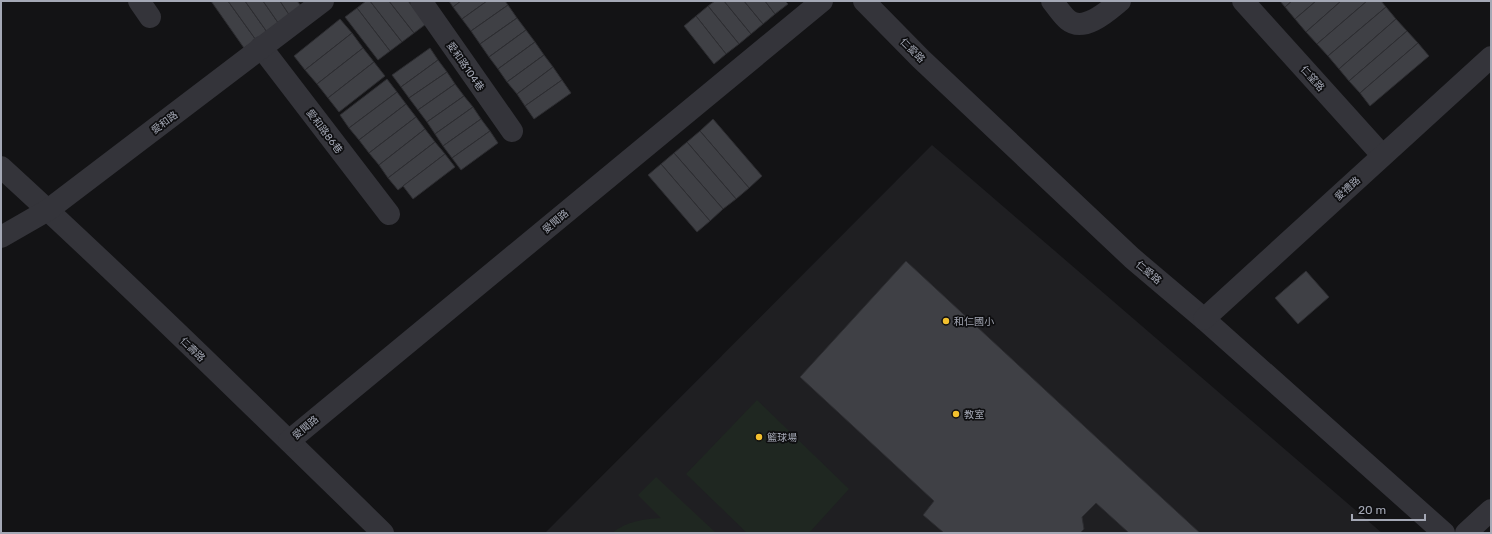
<svg xmlns="http://www.w3.org/2000/svg" width="1492" height="534" font-family="Rubik,'Noto Sans TC',sans-serif">
<rect width="100%" height="100%" fill="#131315"/>
<!-- built -->
<polygon fill="#1f1f22" points="932,145 1382,533 545,533"/>
<!-- green -->
<g fill="#1f2721">
<polygon points="757,400 849,489 809,533 747,533 686,474"/>
<path d="M656,477l60,56h-104c15,-12 32,-14 49,-15l-23,-23z"/>
</g>
<!-- building -->
<g fill="#3f4045" stroke="#2d2d31">
<polygon points="211,1 228,1 256,40 244,48"/>
<polygon points="228,1 245,1 267,32 256,40"/>
<polygon points="245,1 263,1 279,24 267,32"/>
<polygon points="263,1 280,1 290,16 279,24"/>
<polygon points="280,1 297,1 302,7 290,16"/>
<polygon points="366,1 370,1 402,42 390,51 357,8"/>
<polygon points="370,1 389,1 414,33 402,42"/>
<polygon points="389,1 408,1 426,24 414,33"/>
<polygon points="449,1 461,1 453,7"/>
<polygon points="461,1 487,1 462,19 453,7"/>
<polygon points="487,1 505,1 508,5 471,31 462,19"/>
<polygon points="715,1 724,1 751,34 739,44 708,6"/>
<polygon points="724,1 744,1 763,24 751,34"/>
<polygon points="744,1 765,1 775,14 763,24"/>
<polygon points="765,1 785,1 788,4 775,14"/>
<polygon points="1280,1 1292,1 1285,7"/>
<polygon points="1292,1 1316,1 1295,19 1285,7"/>
<polygon points="1316,1 1341,1 1306,32 1295,19"/>
<polygon points="1341,1 1367,1 1317,44 1306,32"/>
<polygon points="1367,1 1381,1 1386,7 1328,56 1317,44"/>
<polygon points="508,5 517,18 480,44 471,31"/>
<polygon points="708,6 739,44 726,54 696,16"/>
<polygon points="1386,7 1396,19 1339,69 1328,56"/>
<polygon points="357,8 390,51 378,60 345,17"/>
<polygon points="696,16 726,54 714,64 684,26"/>
<polygon points="517,18 526,30 489,57 480,44"/>
<polygon points="340,19 352,33 305,70 294,56"/>
<polygon points="1396,19 1407,31 1349,81 1339,69"/>
<polygon points="526,30 535,42 498,69 489,57"/>
<polygon points="1407,31 1418,43 1360,93 1349,81"/>
<polygon points="352,33 363,48 317,84 305,70"/>
<polygon points="535,42 544,55 507,82 498,69"/>
<polygon points="1418,43 1429,56 1370,106 1360,93"/>
<polygon points="363,48 374,62 328,98 317,84"/>
<polygon points="430,48 438,60 401,87 392,75"/>
<polygon points="544,55 553,67 517,94 507,82"/>
<polygon points="438,60 447,72 409,98 401,87"/>
<polygon points="374,62 385,76 339,112 328,98"/>
<polygon points="553,67 562,80 525,106 517,94"/>
<polygon points="447,72 455,84 418,110 409,98"/>
<polygon points="387,79 397,92 349,128 340,115"/>
<polygon points="562,80 571,93 534,119 525,106"/>
<polygon points="455,84 464,96 427,122 418,110"/>
<polygon points="397,92 406,104 359,140 349,128"/>
<polygon points="464,96 473,107 435,134 427,122"/>
<polygon points="406,104 416,117 369,153 359,140"/>
<polygon points="473,107 481,119 443,146 435,134"/>
<polygon points="416,117 425,129 379,165 369,153"/>
<polygon points="481,119 490,131 452,158 443,146"/>
<polygon points="713,119 762,176 749,188 700,131"/>
<polygon points="425,129 435,142 388,178 379,165"/>
<polygon points="490,131 498,143 461,170 452,158"/>
<polygon points="700,131 749,188 736,199 687,142"/>
<polygon points="435,142 445,154 398,190 388,178"/>
<polygon points="687,142 736,199 723,209 674,153"/>
<polygon points="674,153 723,209 710,221 661,164"/>
<polygon points="445,154 455,167 413,199 403,186"/>
<polygon points="661,164 710,221 697,232 648,175"/>
<polygon points="906,261 1111,451 1200,533 1129,533 1096,503 1082,517 1084,529 1080,533 944,533 923,515 934,501 800,377"/>
<polygon points="1306,271 1329,297 1298,324 1275,298"/>
</g>
<g fill="none" stroke-linecap="round" stroke-linejoin="round">
<!-- minor -->
<g stroke="#34343a" stroke-width="22">
<polyline points="139,1 150,17"/>
<polyline points="421,1 512,131"/>
<polyline points="864,1 921,59 1132,258 1204,319 1444,533"/>
<path d="M1052,1c5,6 10,14 16,19 16,13 40,-9 52,-19"/>
<polyline points="1243,1 1382,155"/>
<polyline points="261,47 389,214"/>
<path d="M1,167c130,119 256,243 382,366"/>
<polyline points="1,237 48,210 323,1"/>
<polyline points="1204,319 1491,57"/>
<polyline points="289,441 822,1"/>
<polyline points="1466,533 1491,510"/>
</g>
</g>
<!-- markers -->
<g fill="#f2c02e" stroke="#0e0e10" stroke-width="1.5">
<circle cx="946" cy="321" r="4"/>
<circle cx="956" cy="414" r="4"/>
<circle cx="759" cy="437" r="4"/>
</g>
<g text-anchor="middle" stroke-width="3.5" stroke-linejoin="round" paint-order="stroke">
<!-- street labels -->
<g font-size="10" fill="#a4a8b5" stroke="#0e0e10">
<text transform="translate(913 50) rotate(45)" y="4">仁愛路</text>
<text transform="translate(466 66) rotate(55)" y="4">愛和路104巷</text>
<text transform="translate(1313 78) rotate(48)" y="4">仁望路</text>
<text transform="translate(164 122) rotate(-37)" y="4">愛和路</text>
<text transform="translate(325 131) rotate(53)" y="4">愛和路86巷</text>
<text transform="translate(1347 188) rotate(-42)" y="4">愛禮路</text>
<text transform="translate(555 221) rotate(-40)" y="4">愛聞路</text>
<text transform="translate(1149 272) rotate(40)" y="4">仁愛路</text>
<text transform="translate(193 349) rotate(44)" y="4">仁壽路</text>
<text transform="translate(305 427) rotate(-40)" y="4">愛聞路</text>
</g>
<!-- poi labels -->
<g font-size="10" fill="#a4a8b5" stroke="#0e0e10" text-anchor="start">
<text x="954" y="325">和仁國小</text>
<text x="964" y="418">教室</text>
<text x="767" y="441">籃球場</text>
</g>
</g>
<!-- border -->
<rect width="1492" height="534" fill="none" stroke="#a4a8b5" stroke-width="4"/>
<!-- scale -->
<path d="M1352 514v6h73v-6" fill="none" stroke="#a4a8b5" stroke-width="2"/>
<text x="1358" y="514" font-size="12" fill="#a4a8b5" stroke="#0e0e10" stroke-width="3" paint-order="stroke">20 m</text>
</svg>
